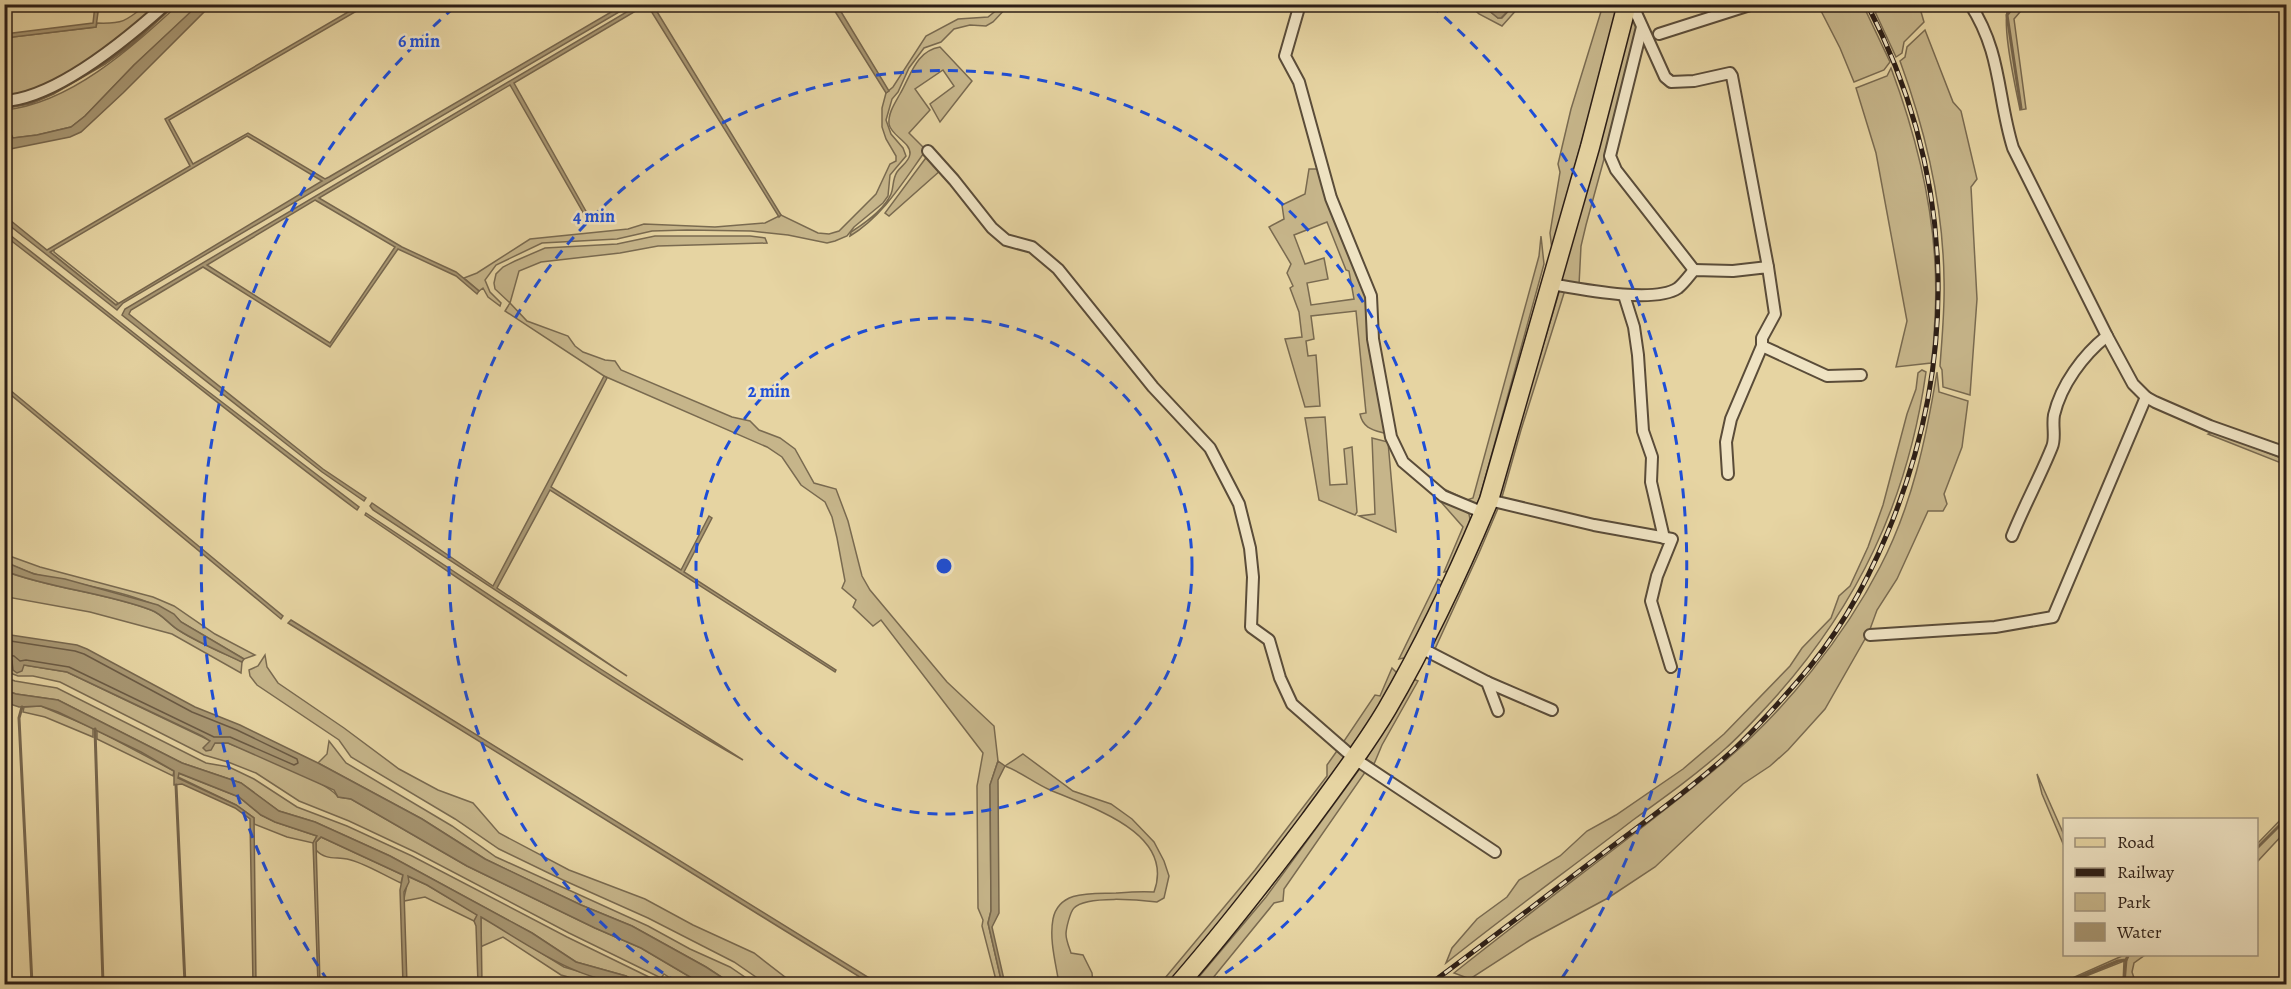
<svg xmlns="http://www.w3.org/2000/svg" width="2291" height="989" font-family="Alegreya,serif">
<rect width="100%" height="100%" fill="#e6d4a2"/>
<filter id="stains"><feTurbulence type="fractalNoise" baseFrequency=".00333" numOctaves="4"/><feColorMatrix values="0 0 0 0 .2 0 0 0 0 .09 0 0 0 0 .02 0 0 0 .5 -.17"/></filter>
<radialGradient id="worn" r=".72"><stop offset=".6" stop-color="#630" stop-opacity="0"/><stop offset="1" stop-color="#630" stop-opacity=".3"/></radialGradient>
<!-- green -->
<g fill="#c6b58a" stroke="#796a50" stroke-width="1.5" fill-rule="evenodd">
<path d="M146,5h17l-61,47 -45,29 -22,10 -29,5 -2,-58 92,-11 1,-4c26,1 29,-2 49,-18z"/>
<path d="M178,5h21l-65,60 -49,51 -14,11 -34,8 -24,3 -8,-15v-13c66,-7 126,-62 173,-105z"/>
<polygon points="1003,5 1009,5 993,22 986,26 970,25 954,29 941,42 924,48 909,68 898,92 892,99 886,120 891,134 903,148 906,156 890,175 888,196 883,203 854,227 847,236 835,241 827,243 788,235 751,231 687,230 652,231 617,239 542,243 496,265 485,280 490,292 501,303 500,306 488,297 483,288 479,291 464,278 477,273 530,239 628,229 644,224 715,227 765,223 781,215 818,233 829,234 839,231 876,194 890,164 896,161 896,156 886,139 882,127 882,108 886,93 893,87 926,36 958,19 988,17"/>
<polygon points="1469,5 1482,5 1498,18 1502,18 1514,5 1519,5 1519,7 1502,26 1479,14"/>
<polygon points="1603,5 1619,5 1552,250 1550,233 1560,172 1558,164 1571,109"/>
<polygon points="1818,5 1863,5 1890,62 1884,70 1854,82 1840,48"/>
<polygon points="1872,5 1919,5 1924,22 1904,42 1902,53 1896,57"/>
<path d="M2009,5h17l-12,14 12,90 -6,1c-4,-21 -20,-89 -11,-105z"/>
<polygon points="1633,16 1640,27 1586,225 1581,246 1579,285 1560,283 1587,190"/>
<path d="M1925,30l28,72 8,9 16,68 -6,8 6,112 -7,96 -27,-8 -1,-17 -2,-4c2,-29 5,-58 4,-87 -1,-75 -18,-147 -44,-218l5,-4 2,-10z"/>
<path d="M940,47l32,34 -32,41 -10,-18 24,-18 -11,-16 -28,19 15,21 -21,23 17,17c-23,32 -43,66 -76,86l1,-4c14,-9 33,-22 40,-38 3,-7 1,-14 6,-22 4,-6 12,-10 13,-18 1,-12 -19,-18 -21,-30 -1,-11 6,-21 11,-30 11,-19 16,-43 40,-47z"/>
<path d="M1891,68c30,80 49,163 44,249 -1,15 -1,31 -4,46l-35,4 11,-46 -31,-168 -20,-65 31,-12z"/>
<polygon points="928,155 941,170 889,216 885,213"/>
<path d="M1309,169h10l50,127 18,138c-13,-4 -24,-5 -27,-20l6,-1 -10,-102 -45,5 3,23 -8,2 2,15 8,-1 4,51 -15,1 -20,-68 17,-2 -3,-25 -9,-24 3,-2 -6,-13 4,-9 -22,-37 15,-8 -2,-14 23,-11zM1327,222l19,48 3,1 5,28 -43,6 -4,-22 21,-4 -4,-21 -19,6 -11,-29z"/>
<polygon points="655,236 750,236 765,238 767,243 658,246 620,253 541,262 519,271 510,303 527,321 568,336 575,346 583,352 605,360 615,361 621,370 732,417 750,421 759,430 780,438 795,449 814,483 836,489 848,521 862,576 870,590 947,682 994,726 998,761 990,785 991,911 988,923 1002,984 997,984 982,926 983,920 978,908 977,786 983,753 881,620 873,626 853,607 856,600 842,588 845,581 837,538 832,517 825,502 801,485 782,457 767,447 604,376 505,311 510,303 495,289 494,283 496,274 503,267 515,261 545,248 617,244"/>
<path d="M1541,236l3,28 -66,240c-25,3 -55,-29 -72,-44l38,29 23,11 6,-2 66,-242z"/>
<polygon points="54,249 54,252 118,303 116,305 50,252"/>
<polygon points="1560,289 1565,290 1521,430 1502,497 1498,496"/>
<path d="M1922,370l4,2c-18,128 -68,234 -155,330 -15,16 -29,32 -45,46 -29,26 -61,49 -93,72 -62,48 -126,94 -187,143l6,-15 25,-29 30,-22 12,-17 41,-24 27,-25 29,-16 67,-46 41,-35 66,-68 12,-18 29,-30 8,-22 11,-10 18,-39 15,-42 24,-91 9,-25 2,-16z"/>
<path d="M1937,372l2,20 29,9 -6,46 -18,47 3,10 -4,7h-15l-31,68 -20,31 -8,22 -44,77 -37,41 -18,16 -27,18 -88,83 -47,31 -78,42 -60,39 -16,-6c55,-44 112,-87 168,-130 35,-27 70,-54 103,-82 60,-51 119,-124 155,-194 32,-61 46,-128 57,-195z"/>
<polygon points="1325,417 1330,485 1347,484 1344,449 1352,447 1357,512 1355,515 1319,500 1305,418"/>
<polygon points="2213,431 2286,460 2286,465 2208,434"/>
<polygon points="1372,438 1388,442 1396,532 1359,516 1375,514"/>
<polygon points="1416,478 1469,514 1470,519 1468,527 1449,571 1444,572 1463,527 1441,502"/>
<polygon points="1495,505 1499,506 1479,553 1434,651 1430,649 1477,552"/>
<path d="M4,554l36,13 113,30 21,9 41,28 40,21 -11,4 -63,-37c-25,-28 -109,-38 -146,-48 -11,-3 -21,-8 -30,-12z"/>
<path d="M4,571c48,18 99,21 147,39 13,5 18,15 29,21 19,12 41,21 62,31l-1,11 -69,-39 -82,-22 -83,-15 3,-15 -5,-2z"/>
<polygon points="1438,579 1444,583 1409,657 1399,659"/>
<polygon points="265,655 267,667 278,683 344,728 399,769 438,790 473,803 499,833 569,870 645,899 693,925 754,953 794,984 766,984 734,962 648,918 563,880 499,849 455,819 351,757 339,740 257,685 250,676 249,670 258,666"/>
<path d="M4,660l20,5 43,7 148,71h13c21,9 100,38 110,54l13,2 116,67 128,62 46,20 61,36 -30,-1 1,-3 -9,-6 -3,4 -92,-45 -154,-81 -66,-31 -50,-20 -43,-28 -28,-11 -24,-7 -144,-73 -27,-6h-15l-13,-5z"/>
<polygon points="1392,668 1398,674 1382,703 1349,750 1342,744 1375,695 1380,696"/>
<polygon points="4,677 15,681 57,688 206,763 229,767 254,779 297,807 347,826 412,856 567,937 651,978 658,984 640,984 626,976 576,962 532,933 390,856 315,822 279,811 241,783 182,763 58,700 16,694 5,690"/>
<polygon points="1413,679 1418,681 1382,745 1374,764 1366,759"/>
<polygon points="41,706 93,728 93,737 45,717 23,712 24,707"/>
<polygon points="97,730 174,771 173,776 97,739"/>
<polygon points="329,741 346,763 452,826 496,857 648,926 690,949 730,967 755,984 732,984 706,967 632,926 581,905 485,859 422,819 318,763 327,754"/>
<path d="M1339,748l7,7c-51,75 -109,145 -167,216l-12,13h-7l95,-114 72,-94v-11z"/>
<path d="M1023,754l50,37 38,13 21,15 22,23 10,19 5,15 -5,22 -7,4c-16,-2 -71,-7 -83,6 -4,4 -8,21 -8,26 0,6 3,13 5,19l12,2 9,18 1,11h-34c-3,-20 -10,-44 -6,-65 6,-30 41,-25 63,-26 13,-1 25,-2 38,-1 22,-60 -65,-85 -104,-102 -16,-7 -29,-18 -45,-24z"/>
<polygon points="1361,767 1366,771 1284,889 1283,901 1274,903 1208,984 1193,984 1266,897"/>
<polygon points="178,773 239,797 261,815 275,822 317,836 313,843 287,837 254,824 254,818 236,805 178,777"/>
<polygon points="2037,774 2064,835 2064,846 2042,794"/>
<polygon points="2286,814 2286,831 2257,862 2257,844"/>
<path d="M321,837l82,38 -2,8c-16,-7 -38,-21 -54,-24 -12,-2 -22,1 -31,-9v-8z"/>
<path d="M407,876l20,9 51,30 -4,6 -49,-24 -21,4c0,-9 5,-16 3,-25z"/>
<polygon points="481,916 564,967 621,984 593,984 561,975 503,937 480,947"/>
<polygon points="2122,956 2145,955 2134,963 2132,972 2136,984 2123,984 2124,961 2066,984 2059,984"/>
</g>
<!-- water -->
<g fill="#a79672" stroke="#76664d" stroke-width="1.5" fill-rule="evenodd">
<polygon points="199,4 211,5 123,93 81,132 70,137 5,150 5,123 13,138 37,135 71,127 85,116 134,65"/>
<path d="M640,4l13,1 128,210 -2,2 -131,-211h-4l-130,77 73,130 -3,1 -74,-129 -191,113 83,49 54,25 23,19 -2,3 -21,-18 -58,-27 -68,98 -127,-80 -72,43 -2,4 194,155 43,29 -2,3 -42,-29 -200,-157 3,-6zM315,200l80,47 -65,96 -123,-78z"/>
<polygon points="95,5 99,5 96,27 5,38 5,34 93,23"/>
<path d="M360,5h7l-198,115 24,44 55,-31 77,46 4,-2 294,-172h8l-508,298 -6,7 -112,-88v-6l42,34 143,-84 -25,-47zM247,136l75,45 -206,124 -66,-53z"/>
<polygon points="831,5 837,5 889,91 886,93"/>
<polygon points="1482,5 1514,4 1514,5 1501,18 1498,18"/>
<path d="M5,231l192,152 162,124 -2,3c-119,-89 -234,-184 -352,-274z"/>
<polygon points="604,376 607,378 551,487 681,570 709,516 712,518 684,572 836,670 835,672 550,490 497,588 627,676 373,510 370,506 372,503 493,586"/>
<polygon points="4,385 283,616 281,619 5,390"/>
<path d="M366,513l233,155 144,92c-130,-74 -254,-161 -378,-245z"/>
<path d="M5,562l29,12 31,5 93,26 16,9 7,8 63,37 -2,3c-21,-10 -43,-19 -62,-31 -11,-6 -16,-16 -29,-21 -48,-18 -99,-21 -146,-39z"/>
<polygon points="291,620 879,984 871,984 288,623"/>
<polygon points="4,634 77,645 87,649 195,707 240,725 318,763 422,819 485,859 581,905 632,926 706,967 732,984 702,984 641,948 595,928 467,866 351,799 338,797 334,790 228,743 215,743 211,750 206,751 203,748 210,741 202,736 67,672 24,665 22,671 17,673 13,670 12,661 5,660"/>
<path d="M4,690l12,4 42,6 124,63 59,20 38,28 36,11 75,34 142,77 44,29 50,14 14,8c-60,1 -109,-38 -159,-67l1,67h-4l-2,-58 -2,-5 3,-6 -50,-30 -19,-9 1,6 -5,10 3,92h-4l-3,-94 3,-15 -82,-38 -5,5 4,142h-2l-5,-141 4,-7 -42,-14 -14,-7 -22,-18 -60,-24 -1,5 58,27 18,13 2,166h-3l-3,-165 -15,-11 -53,-24 -8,1v-14l-33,-19 -83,-40 -17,-6 -22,1 -12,-4 -2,-5z"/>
<polygon points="998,761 1005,766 998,780 999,913 992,927 1005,984 1002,984 988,923 991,911 990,785"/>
</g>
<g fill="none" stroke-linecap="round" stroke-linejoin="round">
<!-- shore -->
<polyline stroke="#6a5a44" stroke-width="1.5" points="4,640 75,651 84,654 192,712 237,730 297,759 298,763 294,765 230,737 214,737 69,667 26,660 20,661 14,656 4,654"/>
<!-- stream -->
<g stroke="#76664d" stroke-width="3">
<polyline points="2015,4 2007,15 2021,108"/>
<polyline points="4,108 31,103 54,93 104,64 132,44 175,4"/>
<polyline points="22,707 19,718 32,984"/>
<polyline points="95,729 103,984"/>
<polyline points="176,785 185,984"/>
<polyline points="2256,849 2286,819"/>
<polyline points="2063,984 2118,961 2126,960 2129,954"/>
<polyline points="2124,984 2126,960"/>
</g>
<!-- minor casing -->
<g stroke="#5a4c39" stroke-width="14">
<g id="minor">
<polyline points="1300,4 1285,56 1299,82 1331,198 1371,296 1373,339 1391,437 1403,462 1443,496 1484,513"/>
<polyline points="1632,4 1665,77 1671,82 1694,81 1730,73 1732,76 1768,267"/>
<path d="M1970,4c32,49 27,93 43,144l94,188 26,48 13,13 9,5 55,24 76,27"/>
<polyline points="1642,27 1610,156 1616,170 1694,270"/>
<polyline points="1659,34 1753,4"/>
<path d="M4,101c53,-3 123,-62 162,-97"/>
<polyline points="928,151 954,180 992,228 1006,240 1032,247 1058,269 1153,387 1210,448 1239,504 1250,548 1253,577 1251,627 1269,640 1280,678 1292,704 1355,759 1495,852"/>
<path d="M1551,284c29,5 103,20 127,4 6,-5 11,-12 16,-18l39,1 35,-4 7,47 -13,24v8l65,30 34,-1"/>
<polyline points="1624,295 1634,327 1638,355 1643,431 1652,457 1651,482 1664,538"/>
<polyline points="1728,474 1726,442 1731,419 1762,346"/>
<polyline points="1489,500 1594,525 1672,539 1657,576 1651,601 1671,667"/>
<path d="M2012,536c12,-30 28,-59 40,-89 4,-9 0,-21 2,-32 7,-30 29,-60 53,-79"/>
<polyline points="1870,635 1995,627 2053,617 2146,397"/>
<polyline points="1421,648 1487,682 1498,711"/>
<polyline points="1487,682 1552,710"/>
</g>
</g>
<!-- primary casing -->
<g stroke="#2c1e16" stroke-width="21">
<path id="primary" d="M1179,984c45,-52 88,-107 130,-163 27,-37 55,-73 78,-112 39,-67 72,-137 102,-209l101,-353 37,-143"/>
</g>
<!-- minor -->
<use href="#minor" stroke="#efe3c3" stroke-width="10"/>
<!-- primary -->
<use href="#primary" stroke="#e6d4a2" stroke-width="18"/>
<!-- rail casing -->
<g stroke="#2c1e16" stroke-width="5">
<path id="rail" d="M1430,984c57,-42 112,-85 168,-127 45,-34 91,-67 133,-105 23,-21 45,-46 66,-70 39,-44 68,-95 90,-148 74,-176 68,-360 -20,-530"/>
</g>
<!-- rail -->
<use href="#rail" stroke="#efe3c3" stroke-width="3" stroke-dasharray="9" stroke-linecap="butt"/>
</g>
<!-- distance rings -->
<g fill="none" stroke="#1d4ed8" stroke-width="3" stroke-dasharray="10 8">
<circle cx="944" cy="566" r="248"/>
<path d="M678 983A495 495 0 1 1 1210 983"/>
<path d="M328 981A743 743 0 0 1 457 5M1431 5A743 743 0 0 1 1560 981"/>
</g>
<circle cx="944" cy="566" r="9" fill="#1d4ed8" stroke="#efe3c3" stroke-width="3"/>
<g font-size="18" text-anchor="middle" font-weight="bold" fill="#1d4ed8" stroke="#efe3c3" stroke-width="5" stroke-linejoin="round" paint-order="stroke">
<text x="419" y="47">6 min</text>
<text x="594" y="222">4 min</text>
<text x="769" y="397">2 min</text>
</g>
<!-- margin -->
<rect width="2291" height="989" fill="none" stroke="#e6d4a2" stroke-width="24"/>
<rect x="6" y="6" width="2279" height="977" fill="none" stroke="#2c1e16" stroke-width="3"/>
<rect x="12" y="12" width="2267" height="965" fill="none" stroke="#2c1e16" stroke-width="1.5"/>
<!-- legend -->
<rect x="2063" y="818" width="195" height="138" fill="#efe3c3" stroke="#a1947e" stroke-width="1.5"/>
<rect x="2075" y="838" width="30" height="9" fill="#e6d4a2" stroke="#a1947e" stroke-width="1.5"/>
<text x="2117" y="848" font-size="18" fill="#2c1e16">Road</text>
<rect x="2075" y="868" width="30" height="9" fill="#2c1e16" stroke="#a1947e" stroke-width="1.5"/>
<text x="2117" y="878" font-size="18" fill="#2c1e16">Railway</text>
<rect x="2075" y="893" width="30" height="18" fill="#c6b58a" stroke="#a1947e" stroke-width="1.5"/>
<text x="2117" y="908" font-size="18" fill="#2c1e16">Park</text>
<rect x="2075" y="923" width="30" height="18" fill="#a79672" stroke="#a1947e" stroke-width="1.5"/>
<text x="2117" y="938" font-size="18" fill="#2c1e16">Water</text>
<rect width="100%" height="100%" filter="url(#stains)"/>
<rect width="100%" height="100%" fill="url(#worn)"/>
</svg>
